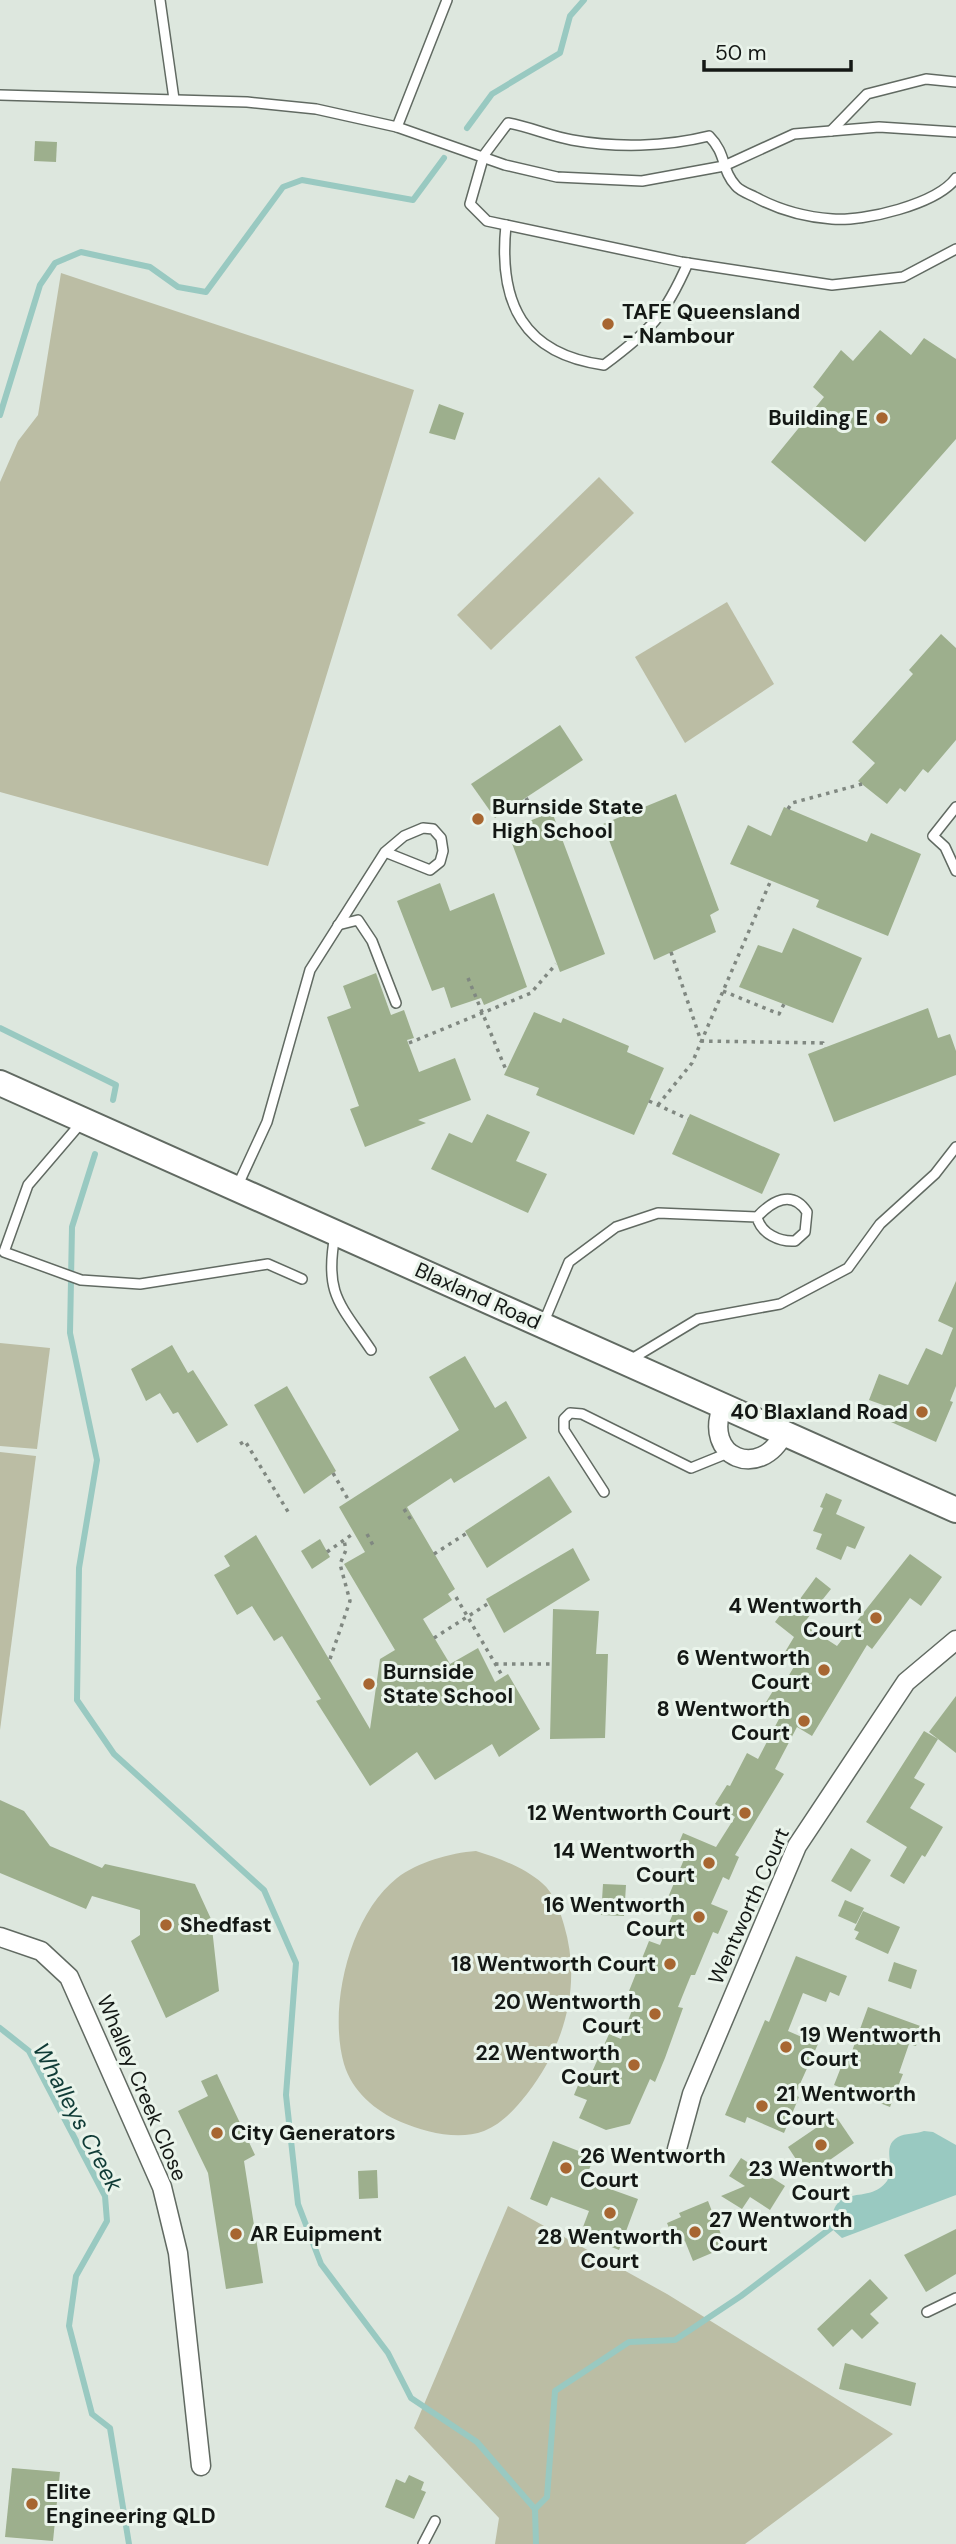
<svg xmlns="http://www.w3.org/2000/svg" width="956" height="2544" font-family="'DM Sans',sans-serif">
<rect width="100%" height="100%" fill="#dde7de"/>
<!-- green -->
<g fill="#bbbda4">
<polygon points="61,273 414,390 268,866 0,792 0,482 18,441 38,415"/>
<polygon points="599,477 634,513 491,650 457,615"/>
<polygon points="727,602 774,684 685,743 635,657"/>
<polygon points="0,1343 50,1348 37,1449 0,1446"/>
<polygon points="0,1452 36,1456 0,1730"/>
<path d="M476,1851c22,7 48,16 66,32 12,10 18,28 22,42 18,60 1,120 -37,169 -12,15 -25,30 -43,37 -26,10 -59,1 -83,-9 -26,-11 -49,-31 -57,-58 -16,-56 5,-148 53,-186 21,-16 53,-25 79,-27z"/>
<polygon points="508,2206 667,2294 893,2434 745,2544 495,2544 499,2518 414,2428"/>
</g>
<!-- water -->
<path fill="#99c9c1" d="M924,2131l9,1 23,13v50l-114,43 -11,-10c1,-49 37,-21 56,-47 10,-14 -7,-34 11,-44 7,-4 18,-3 26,-6z"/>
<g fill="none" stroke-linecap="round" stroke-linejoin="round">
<!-- stream -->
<g stroke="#99c9c1" stroke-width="6">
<polyline points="467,128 492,94 560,53 570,16 584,0"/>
<polyline points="0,415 40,285 55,263 81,252 150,267 178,287 206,292 283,187 302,180 413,200 444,158"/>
<polyline points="0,1028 116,1085 113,1100"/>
<polyline points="95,1154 72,1227 70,1333 97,1460 79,1568 77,1700 114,1754 264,1890 296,1963 286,2095 298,2204 321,2264 388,2353 411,2398 477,2442 535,2509 536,2544"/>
<polyline points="0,2028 29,2051 105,2196 107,2221 76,2276 69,2326 92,2414 110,2428 129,2544"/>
<polyline points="535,2509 547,2497 555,2391 629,2342 675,2340 741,2296 831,2228"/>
</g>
</g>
<!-- building -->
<g fill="#9daf8d">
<polygon points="35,141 57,142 56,162 34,161"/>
<polygon points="880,330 911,355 924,338 956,359 956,439 865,542 771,462 824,397 813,387 841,350 853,361"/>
<polygon points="439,404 464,413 455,440 429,433"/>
<polygon points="941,634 956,648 956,740 928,773 923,769 905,792 900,788 887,804 858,781 875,763 852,742 913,674 909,670"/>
<polygon points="560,725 583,760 495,818 471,784"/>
<polygon points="676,794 719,910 710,915 716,932 654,960 603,824"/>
<polygon points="784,807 867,842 871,833 921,854 888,936 816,907 819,900 730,864 748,825 771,836"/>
<polygon points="552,812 605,954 560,972 507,830"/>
<polygon points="440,883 450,911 494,893 527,987 484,1005 481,998 451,1008 444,987 432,991 397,901"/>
<polygon points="793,928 862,958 833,1023 739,987 758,945 782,953"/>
<polygon points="376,973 391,1015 404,1010 414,1038 407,1040 419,1072 455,1058 471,1100 418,1120 426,1123 365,1147 350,1109 359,1106 327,1017 351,1008 343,986"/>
<polygon points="928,1008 938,1038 950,1034 956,1051 956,1075 834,1122 808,1054"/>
<polygon points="534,1012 561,1023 563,1018 629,1046 627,1052 664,1068 634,1135 536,1095 539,1088 504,1075"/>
<polygon points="487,1114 530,1132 516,1161 547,1174 528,1213 431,1169 449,1133 472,1143"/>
<polygon points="690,1114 780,1154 762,1194 672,1154"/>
<polygon points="956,1281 956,1386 950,1401 953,1402 936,1442 891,1422 897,1410 869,1400 879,1374 908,1385 926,1348 942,1355 953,1328 938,1321"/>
<polygon points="172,1345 188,1373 193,1370 228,1425 197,1443 178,1412 173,1414 160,1393 146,1401 131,1369"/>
<polygon points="465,1356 495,1408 506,1401 527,1438 454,1483 451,1478 407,1507 455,1589 448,1594 452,1600 423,1619 450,1664 478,1648 495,1682 508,1674 540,1729 499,1757 492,1744 435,1780 417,1752 370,1786 316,1701 321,1699 282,1636 274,1641 252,1606 237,1615 214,1575 230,1566 224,1556 256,1535 370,1729 380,1659 395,1650 344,1564 365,1552 339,1507 459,1430 429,1377"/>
<polygon points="287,1386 336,1471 304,1494 254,1405"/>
<polygon points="549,1476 572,1512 487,1568 465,1531"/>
<polygon points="826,1493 842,1500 836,1514 865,1527 855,1549 847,1546 841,1560 816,1549 822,1534 813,1531 823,1508 820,1507"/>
<polygon points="320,1539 330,1557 312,1569 301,1551"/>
<polygon points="573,1548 590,1580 504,1633 486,1599"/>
<polygon points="910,1554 942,1577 921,1606 910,1598 872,1649 867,1645 812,1736 797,1727 775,1769 784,1774 735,1855 739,1857 729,1880 723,1877 711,1904 728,1911 718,1934 713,1932 695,1975 691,1975 678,2007 683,2008 665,2058 655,2082 650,2079 630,2124 606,2130 579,2118 587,2100 574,2095 581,2078 588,2081 609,2034 621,2039 634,2005 625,2001 649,1941 660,1945 674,1911 664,1907 685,1857 675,1852 683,1833 716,1847 735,1817 715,1804 727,1785 730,1786 747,1753 758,1759 780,1717 763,1707 776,1686 782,1687 795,1665 782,1657 794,1637 775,1622 792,1599 797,1603 816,1577 831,1589 803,1624 837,1646"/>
<polygon points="553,1609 599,1611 596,1654 608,1654 605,1738 550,1739"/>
<polygon points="956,1696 956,1753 929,1732"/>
<polygon points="924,1731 938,1739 914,1778 925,1784 910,1808 943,1827 925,1857 922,1855 904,1884 890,1876 907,1847 866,1822"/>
<polygon points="0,1800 24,1811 50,1846 102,1868 105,1864 195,1884 211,1919 219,1991 166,2018 131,1941 140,1935 140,1910 92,1896 86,1909 0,1873"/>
<polygon points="851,1848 871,1860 851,1892 831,1881"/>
<polygon points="603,1884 626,1885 624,1916 601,1915"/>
<polygon points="845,1900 864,1908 856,1924 838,1916"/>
<polygon points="863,1911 900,1927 888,1954 855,1939 859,1932 854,1930"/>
<polygon points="796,1956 847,1976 839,1996 830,1992 826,2002 803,1993 788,2031 818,2044 795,2095 799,2097 784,2133 747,2117 745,2123 725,2115 765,2020 769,2022"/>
<polygon points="894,1962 917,1970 911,1989 888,1981"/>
<polygon points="868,2007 923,2027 916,2046 909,2044 899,2073 903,2074 890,2107 834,2085 847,2052 851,2054"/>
<polygon points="217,2074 255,2155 244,2161 263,2283 226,2289 208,2173 178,2111 208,2096 201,2081"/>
<polygon points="835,2115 854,2143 807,2176 788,2147"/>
<polygon points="553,2141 594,2157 585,2180 638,2199 619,2250 592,2239 595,2232 583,2227 589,2211 551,2197 547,2206 530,2199"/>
<polygon points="741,2158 785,2186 770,2210 750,2197 742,2209 721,2196 745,2186 729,2176"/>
<polygon points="377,2170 378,2198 359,2199 358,2171"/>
<polygon points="708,2201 726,2247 693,2261 685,2241 676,2245 667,2223 681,2217 679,2213"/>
<polygon points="956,2229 956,2274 926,2292 904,2255"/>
<polygon points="870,2279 888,2298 870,2314 879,2323 862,2339 852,2329 833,2347 817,2329"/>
<polygon points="845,2363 916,2383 911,2406 839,2389"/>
<polygon points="12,2468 60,2472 53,2541 5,2537"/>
<polygon points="409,2475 424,2482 421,2490 426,2492 414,2519 385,2507 396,2479 405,2483"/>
</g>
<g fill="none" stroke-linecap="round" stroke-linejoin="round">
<!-- lane casing -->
<g stroke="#616a62" stroke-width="12">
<g id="lane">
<polyline points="160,0 174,99"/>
<polyline points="0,95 247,102 316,109 397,127 505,165 557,177 642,181 724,166 794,134 879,127 956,132"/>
<polyline points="397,127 447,0"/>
<polyline points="831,131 867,94 926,79 956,82"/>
<path d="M956,178c-19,26 -92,44 -124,41 -28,-2 -53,-9 -77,-22 -6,-3 -15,-6 -19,-11 -15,-16 -9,-32 -27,-50 -44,11 -93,12 -137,4 -22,-4 -42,-13 -64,-17l-24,32 -14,49 17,17 194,41 151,23 71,-8 53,-28"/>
<path d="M506,225c-8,78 17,129 98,140 47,-35 60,-48 84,-102"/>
<polyline points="956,807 933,836 945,847 956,871"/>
<polyline points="338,925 358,920 372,941 396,1003"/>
<polyline points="81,1123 28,1185 4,1252 81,1280 140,1284 268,1264 302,1279"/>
<polyline points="237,1187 267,1122 310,970 385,852 404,836 423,828 433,829 441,838 443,851 440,862 430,870 385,852"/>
<path d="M335,1235c-11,59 5,69 36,115"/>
<path d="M543,1324l26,-62 47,-35 42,-14 99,4c15,-16 35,-28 50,-5l-2,20 -10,9c-15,1 -34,-7 -38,-24"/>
<polyline points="630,1360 698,1319 780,1304 848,1268 880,1224 935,1174 956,1147"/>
<polyline points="604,1492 564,1430 564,1419 570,1413 582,1414 691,1468 728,1453"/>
<polyline points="927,2312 956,2298"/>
<polyline points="423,2544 435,2521"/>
</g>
</g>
<!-- street casing -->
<g stroke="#616a62" stroke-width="21">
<g id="street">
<path d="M723,1405c-22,53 38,76 61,28"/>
<polyline points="0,1937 41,1951 69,1977 162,2187 178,2253 201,2466"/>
<polyline points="677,2149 692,2094 797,1846 906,1682 956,1640"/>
</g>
</g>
<!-- secondary casing -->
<g stroke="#616a62" stroke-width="28">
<polyline id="secondary" points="0,1083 956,1510"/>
</g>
<!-- path -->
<g stroke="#808881" stroke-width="3.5" stroke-dasharray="3.5 5" stroke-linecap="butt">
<polyline points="526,798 538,818"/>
<polyline points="788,809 792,803 862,784"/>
<polyline points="671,952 701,1041 823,1043 824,1048"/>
<polyline points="468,978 506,1070"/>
<polyline points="723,991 779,1014 784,1004"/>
<polyline points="409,1043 531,993 556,964"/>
<polyline points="649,1101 688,1119"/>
<polyline points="658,1105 692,1063 771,880"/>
<polyline points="240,1444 245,1441 290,1515"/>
<polyline points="333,1473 349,1501"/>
<polyline points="404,1509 413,1523"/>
<polyline points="367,1534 374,1547"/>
<polyline points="327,1552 354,1533"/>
<polyline points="434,1554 467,1533"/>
<polyline points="456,1597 503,1677"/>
<polyline points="434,1638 489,1603"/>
<polyline points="330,1659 350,1601 340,1564 346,1550 344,1540"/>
<polyline points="495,1664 551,1664"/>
</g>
<!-- lane -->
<use href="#lane" stroke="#fff" stroke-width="9"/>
<!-- street -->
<use href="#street" stroke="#fff" stroke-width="18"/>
<!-- secondary -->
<use href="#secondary" stroke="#fff" stroke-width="24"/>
</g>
<!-- markers -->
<g fill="#a76631" stroke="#eaf4eb" stroke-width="2.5">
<circle cx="608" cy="324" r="7"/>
<circle cx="882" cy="418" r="7"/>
<circle cx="478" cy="819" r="7"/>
<circle cx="922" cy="1412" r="7"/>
<circle cx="876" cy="1618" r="7"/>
<circle cx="824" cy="1670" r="7"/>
<circle cx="369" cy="1684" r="7"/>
<circle cx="804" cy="1721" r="7"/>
<circle cx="745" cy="1813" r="7"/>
<circle cx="709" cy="1863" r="7"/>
<circle cx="699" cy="1917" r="7"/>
<circle cx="166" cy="1925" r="7"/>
<circle cx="670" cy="1964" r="7"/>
<circle cx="655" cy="2014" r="7"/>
<circle cx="786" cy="2047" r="7"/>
<circle cx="634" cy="2065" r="7"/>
<circle cx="762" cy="2106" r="7"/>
<circle cx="217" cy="2133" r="7"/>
<circle cx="821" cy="2145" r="7"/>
<circle cx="566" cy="2168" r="7"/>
<circle cx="610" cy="2213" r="7"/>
<circle cx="695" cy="2232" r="7"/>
<circle cx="236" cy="2234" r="7"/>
<circle cx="32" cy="2504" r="7"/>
</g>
<g text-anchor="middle" stroke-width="6" stroke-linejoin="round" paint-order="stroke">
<!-- poi labels -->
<g font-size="21" font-weight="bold" fill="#141815" stroke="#eaf4eb" text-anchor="start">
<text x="622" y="319">TAFE Queensland<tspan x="622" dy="24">- Nambour</tspan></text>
<text x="868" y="425" text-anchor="end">Building E</text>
<text x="492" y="814">Burnside State<tspan x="492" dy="24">High School</tspan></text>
<text x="908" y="1419" text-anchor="end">40 Blaxland Road</text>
<text x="862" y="1613" text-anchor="end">4 Wentworth<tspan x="862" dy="24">Court</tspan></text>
<text x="810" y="1665" text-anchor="end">6 Wentworth<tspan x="810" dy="24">Court</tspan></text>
<text x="383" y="1679">Burnside<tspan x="383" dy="24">State School</tspan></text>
<text x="790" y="1716" text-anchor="end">8 Wentworth<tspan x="790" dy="24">Court</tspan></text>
<text x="731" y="1820" text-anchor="end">12 Wentworth Court</text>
<text x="695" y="1858" text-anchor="end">14 Wentworth<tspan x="695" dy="24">Court</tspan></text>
<text x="685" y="1912" text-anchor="end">16 Wentworth<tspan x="685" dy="24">Court</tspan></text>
<text x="180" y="1932">Shedfast</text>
<text x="656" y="1971" text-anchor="end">18 Wentworth Court</text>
<text x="641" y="2009" text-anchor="end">20 Wentworth<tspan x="641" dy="24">Court</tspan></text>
<text x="800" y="2042">19 Wentworth<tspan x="800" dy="24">Court</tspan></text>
<text x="620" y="2060" text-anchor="end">22 Wentworth<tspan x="620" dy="24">Court</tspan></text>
<text x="776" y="2101">21 Wentworth<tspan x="776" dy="24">Court</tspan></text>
<text x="231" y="2140">City Generators</text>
<text x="580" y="2163">26 Wentworth<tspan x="580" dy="24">Court</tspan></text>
<text x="821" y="2176" text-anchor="middle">23 Wentworth<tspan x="821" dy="24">Court</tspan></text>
<text x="709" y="2227">27 Wentworth<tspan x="709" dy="24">Court</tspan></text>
<text x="250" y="2241">AR Euipment</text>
<text x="610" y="2244" text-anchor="middle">28 Wentworth<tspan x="610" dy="24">Court</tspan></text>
<text x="46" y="2499">Elite<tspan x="46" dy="24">Engineering QLD</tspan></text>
</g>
<!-- street labels -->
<g font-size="21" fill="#141815" stroke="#eaf4eb">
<text transform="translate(478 1296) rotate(24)" y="7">Blaxland Road</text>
<text transform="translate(749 1906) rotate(-66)" y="7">Wentworth Court</text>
<text transform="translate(142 2088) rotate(67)" y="7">Whalley Creek Close</text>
</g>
<!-- water labels -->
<g font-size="23" font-style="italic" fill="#0f3b36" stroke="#eaf4eb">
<text transform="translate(78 2117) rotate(62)" y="8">Whalleys Creek</text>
</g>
</g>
<!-- scale -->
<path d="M704 60v10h147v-10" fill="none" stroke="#141815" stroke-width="3.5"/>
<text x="715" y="60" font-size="21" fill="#141815" stroke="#eaf4eb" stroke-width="5" paint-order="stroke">50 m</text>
</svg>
